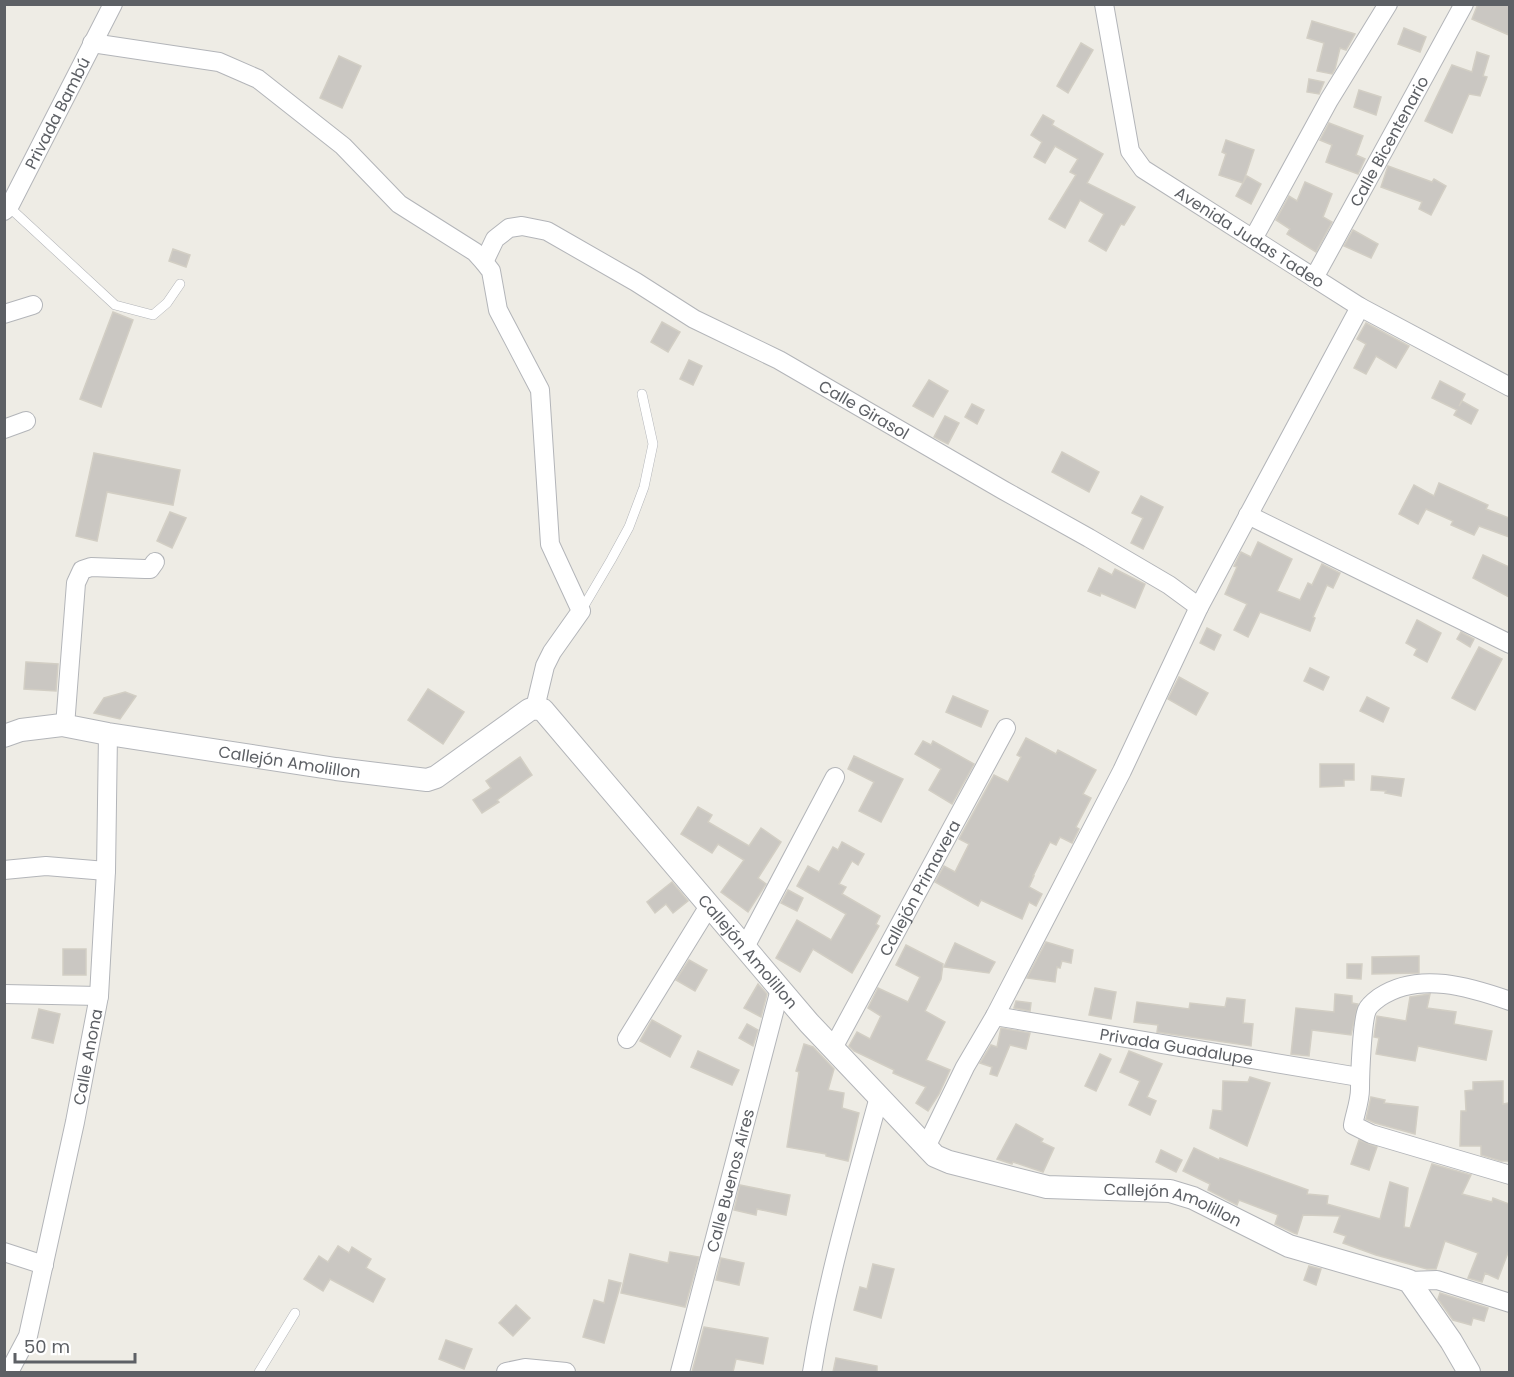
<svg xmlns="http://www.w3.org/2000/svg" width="1514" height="1377" font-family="Poppins,sans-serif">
<rect width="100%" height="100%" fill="#eeece5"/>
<!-- building -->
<g fill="#cac7c2" stroke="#d2cec4" stroke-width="1.5">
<polygon points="1478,4 1509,4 1509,35 1472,19"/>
<polygon points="1312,21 1355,34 1346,50 1340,48 1335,69 1332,74 1317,71 1324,43 1307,38"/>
<polygon points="1404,28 1426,37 1420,52 1398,44"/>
<polygon points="1081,43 1093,50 1068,93 1057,86"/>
<polygon points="1477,52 1489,56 1483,76 1487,77 1480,96 1469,94 1452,133 1425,121 1452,65 1472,72"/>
<polygon points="339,56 361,66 342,108 320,98"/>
<polygon points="1309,79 1324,82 1319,94 1307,92"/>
<polygon points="1359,90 1381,97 1376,115 1354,107"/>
<polygon points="1043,115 1054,121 1052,125 1103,154 1087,183 1135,207 1124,225 1121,224 1106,251 1089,241 1104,214 1080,200 1065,228 1049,219 1076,175 1070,172 1078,159 1055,146 1045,163 1034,157 1042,142 1031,135"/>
<polygon points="1329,123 1363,136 1356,155 1365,159 1358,174 1326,162 1332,145 1320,140"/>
<polygon points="1226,140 1254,150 1243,183 1247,176 1261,184 1251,204 1236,196 1243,183 1219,175 1226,154 1222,152"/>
<polygon points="1388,166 1432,182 1434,179 1446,186 1431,215 1419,209 1422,202 1381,187"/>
<polygon points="1305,182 1332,194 1323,217 1332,222 1316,252 1287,234 1290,229 1276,220 1289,196 1297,201"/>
<polygon points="1353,230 1378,244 1371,258 1344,246"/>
<polygon points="173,249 190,255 186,267 169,261"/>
<polygon points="113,312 133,320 101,407 80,399"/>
<polygon points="662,322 680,332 668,352 651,342"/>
<polygon points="1366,323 1409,346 1396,368 1376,356 1366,374 1354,368 1366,344 1357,339"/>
<polygon points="689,360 702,366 693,385 680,379"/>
<polygon points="929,380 948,391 933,417 913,406"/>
<polygon points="1440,381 1465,394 1459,406 1462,401 1478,410 1471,424 1454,415 1457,410 1432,398"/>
<polygon points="972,404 984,410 977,424 965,417"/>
<polygon points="945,416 959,423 948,444 934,437"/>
<polygon points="1062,452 1099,472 1089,492 1052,472"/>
<polygon points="94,453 180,470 173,505 107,492 97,541 76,536"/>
<polygon points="1439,483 1488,505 1486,509 1509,518 1509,537 1479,526 1474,535 1451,525 1453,521 1426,509 1418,524 1399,514 1414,485 1434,496"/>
<polygon points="1141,496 1163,507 1143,549 1131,543 1143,518 1132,513"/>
<polygon points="170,512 186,518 172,548 157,541"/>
<polygon points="1258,542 1292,559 1277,591 1300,600 1308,583 1312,585 1322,564 1340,573 1333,588 1327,585 1313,617 1315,618 1310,631 1260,612 1248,637 1234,630 1247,604 1225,594 1237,567 1234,566 1241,552 1251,557"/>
<polygon points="1483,555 1509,567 1509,597 1473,578"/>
<polygon points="1099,568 1112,575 1115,569 1145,584 1135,608 1101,593 1100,596 1088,591"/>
<polygon points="1417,620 1441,633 1427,662 1414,655 1417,649 1406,643"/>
<polygon points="1207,628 1221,635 1214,650 1200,643"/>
<polygon points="1461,632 1474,639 1470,647 1457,639"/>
<polygon points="1479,647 1502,659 1475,710 1452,698"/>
<polygon points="26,662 58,664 56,691 24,689"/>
<polygon points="1310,668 1329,677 1323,690 1304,681"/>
<polygon points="1179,677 1208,693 1196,715 1168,699"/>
<polygon points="428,689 464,712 443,744 408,720"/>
<polygon points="125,692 136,696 120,719 94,713 104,698"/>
<polygon points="953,696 988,711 981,727 946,712"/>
<polygon points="1367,697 1389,708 1383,722 1360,711"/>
<polygon points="1026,738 1056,754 1058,750 1096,770 1083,794 1091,798 1076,827 1079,829 1072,843 1060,837 1056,845 1050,842 1033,876 1034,876 1029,887 1042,894 1036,906 1029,902 1022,919 981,900 978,906 935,882 944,866 955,872 969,844 959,839 994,775 1008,782 1021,757 1017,755"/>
<polygon points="923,741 931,745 933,741 974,764 952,804 929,790 941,769 915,754"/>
<polygon points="854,756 903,779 881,822 859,811 874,782 848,769"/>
<polygon points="520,757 532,775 497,800 499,802 482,813 473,800 491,788 486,781"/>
<polygon points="1320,764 1354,764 1354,780 1344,780 1344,786 1320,787"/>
<polygon points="1372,776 1404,779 1401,796 1385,793 1386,791 1371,790"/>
<polygon points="698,807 712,815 708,822 749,846 761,828 781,842 758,878 766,884 748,912 721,892 744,860 718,844 712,853 681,834"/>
<polygon points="842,842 864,854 858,865 852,861 839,884 846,887 842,894 880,916 876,924 879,926 852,973 813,949 800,972 776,958 797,920 831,940 846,914 797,886 808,866 819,872 833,847 838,850"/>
<polygon points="672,882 688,901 673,913 666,904 655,913 647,902"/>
<polygon points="788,890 803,898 797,911 781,903"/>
<polygon points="1046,942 1073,950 1071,963 1062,961 1060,968 1057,967 1055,982 1027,978"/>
<polygon points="955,943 995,962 989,973 944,967"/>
<polygon points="906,945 943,964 941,979 925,1011 945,1022 926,1060 950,1070 939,1094 928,1111 916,1103 926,1087 893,1073 894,1070 854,1051 849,1046 857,1032 870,1039 881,1016 868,1008 878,988 908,1002 920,977 896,965"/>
<rect x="63" y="949" width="23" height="26"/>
<polygon points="1419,956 1419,973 1372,974 1372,957"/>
<polygon points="689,960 707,970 695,991 676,980"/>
<polygon points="1347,964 1362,964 1361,979 1347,978"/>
<polygon points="758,984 767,994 761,1017 744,1008"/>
<polygon points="1095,988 1116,992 1111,1019 1089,1015"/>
<polygon points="1335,994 1352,996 1352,1003 1358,1004 1351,1035 1312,1030 1309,1056 1291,1054 1296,1008 1334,1012"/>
<polygon points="1430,994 1427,1008 1456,1012 1454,1024 1492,1031 1486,1060 1418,1046 1415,1061 1376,1054 1379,1038 1374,1037 1377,1016 1406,1021 1410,997"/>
<polygon points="1227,998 1245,1000 1243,1023 1253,1024 1251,1046 1157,1032 1158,1025 1134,1022 1137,1002 1189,1009 1190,1003 1225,1007"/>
<polygon points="1016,1001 1031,1003 1030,1011 1014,1008"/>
<polygon points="39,1009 60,1014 53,1043 32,1038"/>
<polygon points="652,1020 681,1036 670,1057 640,1041"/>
<polygon points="747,1024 758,1030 753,1046 739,1038"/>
<polygon points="1001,1028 1030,1033 1026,1049 1010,1045 997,1076 990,1074 992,1067 980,1063 991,1045 997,1047"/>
<polygon points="804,1044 813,1047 834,1069 828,1090 844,1093 842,1108 859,1113 848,1161 826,1156 826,1154 787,1147 799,1072 796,1071"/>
<polygon points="698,1051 739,1070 732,1085 691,1067"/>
<polygon points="1129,1051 1162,1064 1147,1097 1156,1101 1150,1115 1129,1105 1140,1081 1120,1072"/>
<polygon points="1100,1054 1111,1059 1096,1091 1085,1086"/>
<polygon points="1250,1077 1270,1083 1247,1146 1210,1128 1213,1110 1222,1111 1223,1081 1248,1082"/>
<polygon points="1503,1081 1503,1104 1509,1103 1509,1161 1501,1161 1481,1155 1481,1146 1460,1146 1461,1111 1466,1111 1465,1091 1473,1090 1473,1082"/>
<polygon points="1371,1097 1385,1100 1384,1103 1418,1107 1415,1134 1375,1123 1366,1119"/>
<polygon points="1016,1124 1043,1139 1041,1142 1054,1148 1043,1172 1013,1162 1012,1164 997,1159"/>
<polygon points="1359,1140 1377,1147 1369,1170 1351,1164"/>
<polygon points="1194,1148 1219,1160 1220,1158 1308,1190 1307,1194 1328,1196 1327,1204 1380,1219 1390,1182 1408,1188 1404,1227 1410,1228 1432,1164 1471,1175 1462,1194 1492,1202 1493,1198 1509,1204 1509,1250 1498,1279 1485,1273 1482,1282 1468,1278 1478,1253 1445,1241 1436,1269 1427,1269 1376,1255 1343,1243 1346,1236 1334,1232 1340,1216 1303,1215 1297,1234 1294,1233 1275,1224 1278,1215 1239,1200 1237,1205 1208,1190 1210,1184 1183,1171"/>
<polygon points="1161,1150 1182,1160 1176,1172 1156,1162"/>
<polygon points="740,1185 790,1195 786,1215 757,1209 756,1215 734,1210"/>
<polygon points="338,1246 349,1253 352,1247 371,1259 366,1268 385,1279 373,1302 330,1279 323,1291 304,1279 319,1256 328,1262"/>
<polygon points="670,1252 699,1257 685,1307 621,1293 630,1254 668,1263"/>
<polygon points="721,1258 744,1263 739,1285 716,1280"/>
<polygon points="873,1264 894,1269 881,1318 854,1310 860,1287 867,1289"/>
<polygon points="1309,1266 1321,1269 1316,1285 1304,1280"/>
<polygon points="609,1280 621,1283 604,1343 583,1337 594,1300 604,1303"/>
<polygon points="1440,1293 1488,1308 1484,1321 1473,1318 1471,1325 1453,1320 1438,1299"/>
<polygon points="516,1305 530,1318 513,1336 499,1323"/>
<polygon points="704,1327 768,1338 763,1364 736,1359 733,1372 692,1372"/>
<polygon points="446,1340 472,1349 464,1369 439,1359"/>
<polygon points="836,1358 877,1366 877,1372 833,1372"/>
</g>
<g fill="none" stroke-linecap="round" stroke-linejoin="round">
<!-- service casing -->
<g stroke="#b3b5b9" stroke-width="10">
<g id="service">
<polyline points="9,207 115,305 153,315 167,303 180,284"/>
<polyline points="581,611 611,560 629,527 644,487 653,444 642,394"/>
<polyline points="259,1372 295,1313"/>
</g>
</g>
<!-- minor casing -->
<g stroke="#b3b5b9" stroke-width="20">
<g id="minor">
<path id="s1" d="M1104,4l26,147 13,18 217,138 150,80"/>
<polyline points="92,43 219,62 258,79 343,146 399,204 475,252 484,262 491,271 498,310 540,390 550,544 581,611 552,652 545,666 535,708"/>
<path id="s2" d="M4,211l5,-4 104,-203"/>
<polyline points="1253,239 1329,100 1388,4"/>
<path id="s3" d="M484,262l11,-23 14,-11 13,-2 25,5 89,51 58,37 85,41 224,130 86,48 80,47 30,22"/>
<path id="s4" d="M1314,278l150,-274"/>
<polyline points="4,314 33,305"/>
<polyline points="4,429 26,421"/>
<polyline points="1248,515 1510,644"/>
<polyline points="65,726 76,583 82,570 91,567 145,569 150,569 155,562"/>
<polyline points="4,870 46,866 106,871"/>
<polyline points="745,947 835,777"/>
<polyline points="4,994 99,996"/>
<path d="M1510,1001c-40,-14 -91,-30 -130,-4 -4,3 -11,8 -13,13 -5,11 -7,65 -7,79 0,12 -5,25 -7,36l18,9 139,41"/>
<path id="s5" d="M995,1016l364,61"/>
<polyline points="627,1039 709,906"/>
<path id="s6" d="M833,1048l173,-320"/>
<polyline points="926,1147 965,1067 995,1016 1122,771 1199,607 1360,307"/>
<polyline points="4,1252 44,1265"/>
<polyline points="1409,1281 1437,1280 1510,1303"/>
<path id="s7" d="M9,1372l19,-36 47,-214 24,-126 7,-125 2,-137"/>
<polyline points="506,1372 525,1368 566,1372"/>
<path id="s8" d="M680,1372l100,-383"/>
<path d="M812,1372c15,-93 42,-184 67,-275"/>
</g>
</g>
<!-- tertiary casing -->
<g stroke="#b3b5b9" stroke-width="24">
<g id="tertiary">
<path id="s9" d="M4,736l17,-6 41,-5 46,9 228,35 91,11 9,-3 93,-67 6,-2 8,2 266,313 126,133 14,6 98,25 123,4 23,7 96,48 114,33 6,2 42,60 18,31"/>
</g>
</g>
<!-- service -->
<use href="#service" stroke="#fff" stroke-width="9"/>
<!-- minor -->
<use href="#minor" stroke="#fff" stroke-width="18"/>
<!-- tertiary -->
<use href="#tertiary" stroke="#fff" stroke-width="22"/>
</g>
<g text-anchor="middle" stroke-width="6" stroke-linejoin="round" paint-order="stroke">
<!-- street labels -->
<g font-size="16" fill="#5d6065" stroke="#fff">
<text dy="6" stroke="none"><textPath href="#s2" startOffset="112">Privada Bambú</textPath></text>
<text dy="6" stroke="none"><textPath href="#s4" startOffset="156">Calle Bicentenario</textPath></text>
<text dy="6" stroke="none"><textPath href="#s1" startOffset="298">Avenida Judas Tadeo</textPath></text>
<text dy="6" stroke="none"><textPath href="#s3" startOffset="446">Calle Girasol</textPath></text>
<text dy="6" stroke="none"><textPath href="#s9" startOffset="290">Callejón Amolillon</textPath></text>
<text dy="6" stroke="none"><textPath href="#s6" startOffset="182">Callejón Primavera</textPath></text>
<text dy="6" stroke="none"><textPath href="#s9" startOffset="884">Callejón Amolillon</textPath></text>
<text dy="6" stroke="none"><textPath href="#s5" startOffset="184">Privada Guadalupe</textPath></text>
<text dy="6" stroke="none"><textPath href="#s7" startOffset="326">Calle Anona</textPath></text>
<text dy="6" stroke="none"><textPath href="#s8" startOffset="198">Calle Buenos Aires</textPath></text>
<text dy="6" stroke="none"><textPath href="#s9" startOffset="1406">Callejón Amolillon</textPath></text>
</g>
</g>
<!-- border -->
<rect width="1514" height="1377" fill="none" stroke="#5d6065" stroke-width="12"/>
<!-- scale -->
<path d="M15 1353v9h120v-9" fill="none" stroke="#5d6065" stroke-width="3"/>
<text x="24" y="1353" font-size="18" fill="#5d6065" stroke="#ffffff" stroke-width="4.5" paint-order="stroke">50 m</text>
</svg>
